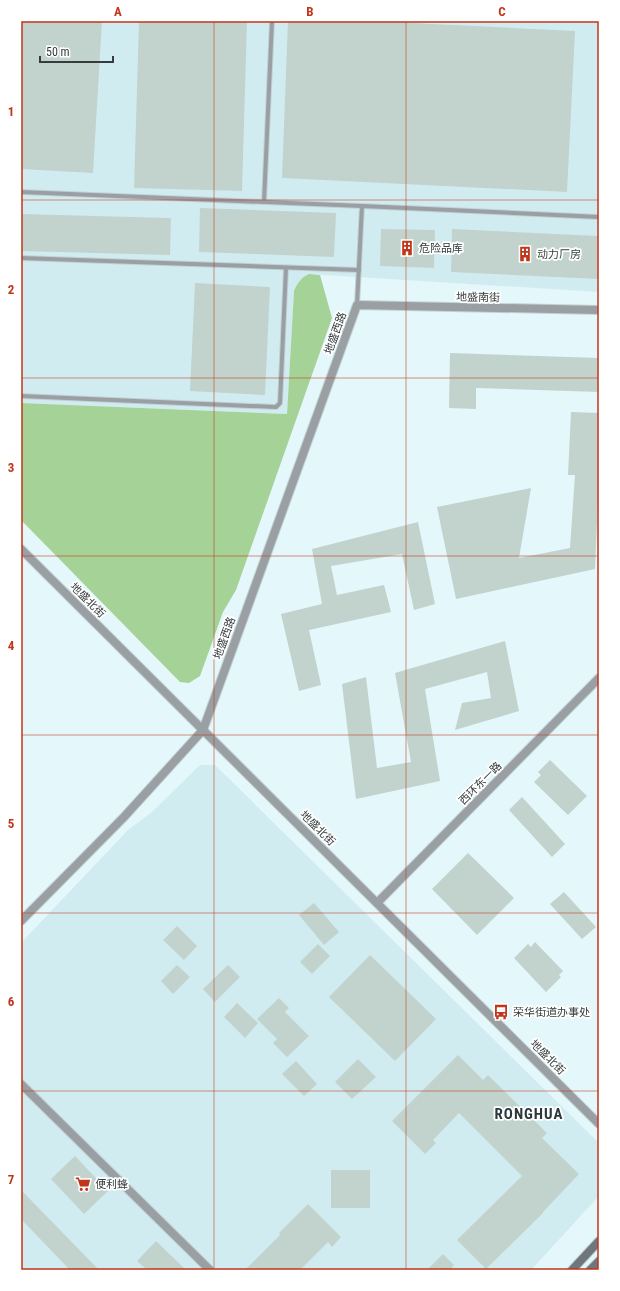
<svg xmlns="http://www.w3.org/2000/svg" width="620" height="1291" font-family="'Roboto Condensed','Noto Sans SC',sans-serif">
<rect width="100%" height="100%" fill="#e4f7fa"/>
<!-- built -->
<g fill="#d1ecf1">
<polygon points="21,21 599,21 599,292 309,274 294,291 287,414 21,403"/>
<polygon points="200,765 215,765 599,1143 599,1196 531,1270 21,1270 21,943 128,830 152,812"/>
</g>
<!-- green -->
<path fill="#a5d296" d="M309,274l11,1 12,43 -96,272 -13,22 -23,64 -11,7 -9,-1 -159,-162v-117l266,11 7,-123c4,-9 7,-13 15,-17z"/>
<!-- building -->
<g fill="#c2d3cd">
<polygon points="21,21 102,21 93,173 21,169"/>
<polygon points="139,21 247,21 242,191 134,188"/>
<polygon points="288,21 371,21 575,31 567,192 282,178"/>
<polygon points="200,208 336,213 334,257 199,252"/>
<polygon points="21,214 171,218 170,255 21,251"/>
<polygon points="381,229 435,230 434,268 380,266"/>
<polygon points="452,229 599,236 599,279 451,272"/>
<polygon points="195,283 270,287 265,395 190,391"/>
<polygon points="450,353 599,358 599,392 476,388 476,409 449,408"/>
<polygon points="571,412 599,413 599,476 595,569 456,599 437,507 531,488 519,558 570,548 575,475 568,475"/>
<polygon points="418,522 435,604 414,610 402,554 331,566 337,595 384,585 391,612 309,630 321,685 299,691 281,614 322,604 312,549"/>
<polygon points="505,641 519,711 455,730 462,703 491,698 487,672 425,689 440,781 356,799 342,684 366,677 377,768 411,762 395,673"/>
<polygon points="550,760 587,796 568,815 534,782 541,775 538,772"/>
<polygon points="522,797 565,844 552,857 509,810"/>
<polygon points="468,853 514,898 477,935 432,889"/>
<polygon points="564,892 596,927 582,939 550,904"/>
<polygon points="314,903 339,932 324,945 299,915"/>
<polygon points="177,926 197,946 184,960 163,940"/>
<polygon points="535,942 563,971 559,975 561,977 546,992 514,958 528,944 531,947"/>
<polygon points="318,944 330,956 312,974 300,962"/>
<polygon points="370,955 436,1019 395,1061 329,997"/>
<polygon points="177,965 190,977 173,994 161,981"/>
<polygon points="228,965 240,977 215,1002 203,989"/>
<polygon points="279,998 289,1008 285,1012 309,1036 287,1057 273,1043 277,1039 257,1019"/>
<polygon points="237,1003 258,1023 245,1038 224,1017"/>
<polygon points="458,1055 483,1080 488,1075 547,1133 542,1138 579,1174 543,1212 543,1213 486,1269 457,1240 522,1176 459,1113 433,1140 436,1143 425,1154 392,1121"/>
<polygon points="358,1059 376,1077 352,1099 335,1082"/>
<polygon points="296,1061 317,1084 304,1096 282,1074"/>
<polygon points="75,1156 108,1191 84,1214 51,1179"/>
<rect x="331" y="1170" width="39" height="38"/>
<polygon points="21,1190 99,1270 70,1270 21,1219"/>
<polygon points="308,1204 341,1237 332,1247 328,1242 300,1270 245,1270 280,1235 279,1233"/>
<polygon points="156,1241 186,1270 147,1270 137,1261"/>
<polygon points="443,1254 454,1265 450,1270 427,1270"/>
</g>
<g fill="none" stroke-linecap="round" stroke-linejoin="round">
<!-- service casing -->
<g stroke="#c1d2d4" stroke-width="6">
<g id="service">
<polyline points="21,192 362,206"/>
<polyline points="264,202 272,21"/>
<polyline points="21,258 359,270"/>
<polyline points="357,305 362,206 599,217"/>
<polyline points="21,396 276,407 280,403 286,268"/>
</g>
</g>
<!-- minor casing -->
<g stroke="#c1d2d4" stroke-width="10">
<polyline id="minor" points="21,1084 210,1270"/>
</g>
<!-- tertiary casing -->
<g stroke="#c1d2d4" stroke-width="10">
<g id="tertiary">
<polyline points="21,549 599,1124"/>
<polyline points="377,903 599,678"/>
<polyline points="21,921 124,817 203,730 357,305 599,310"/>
</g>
</g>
<!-- secondary casing -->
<g stroke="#c1d2d4" stroke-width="10">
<g id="secondary">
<polyline points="572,1270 599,1241"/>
<polyline points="590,1270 599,1261"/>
</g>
</g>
<!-- service -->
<use href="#service" stroke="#9a9fa4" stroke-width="4"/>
<!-- minor -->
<use href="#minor" stroke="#9a9fa4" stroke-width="8"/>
<!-- tertiary -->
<use href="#tertiary" stroke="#9a9fa4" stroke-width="8"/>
<!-- secondary -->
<use href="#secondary" stroke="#6f777d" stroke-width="8"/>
</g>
<!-- grid -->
<path fill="none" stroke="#c1361a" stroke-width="1" stroke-opacity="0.55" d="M214,21v1249M406,21v1249M21,200h578M21,378h578M21,556h578M21,735h578M21,913h578M21,1091h578"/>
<!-- icons -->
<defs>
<g id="building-bare" transform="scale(1.2)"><path d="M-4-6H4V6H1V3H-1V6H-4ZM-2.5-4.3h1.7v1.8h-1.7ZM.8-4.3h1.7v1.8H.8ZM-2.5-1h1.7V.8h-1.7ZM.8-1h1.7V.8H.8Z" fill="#c1361a" stroke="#fff" stroke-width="2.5" paint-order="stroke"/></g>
<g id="bus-bare" transform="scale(1.2)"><path d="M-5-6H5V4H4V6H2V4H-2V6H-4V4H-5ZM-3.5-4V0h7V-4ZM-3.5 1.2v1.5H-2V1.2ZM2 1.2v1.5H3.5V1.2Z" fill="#c1361a" stroke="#fff" stroke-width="2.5" paint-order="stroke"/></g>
<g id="supermarket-bare" transform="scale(1.2)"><path d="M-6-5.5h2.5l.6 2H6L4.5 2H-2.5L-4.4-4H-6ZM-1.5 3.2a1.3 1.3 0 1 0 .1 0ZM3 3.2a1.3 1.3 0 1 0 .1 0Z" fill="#c1361a" stroke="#fff" stroke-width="2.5" paint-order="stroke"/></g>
</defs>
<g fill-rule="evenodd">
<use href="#building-bare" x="407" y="248"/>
<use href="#building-bare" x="525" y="254"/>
<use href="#bus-bare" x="501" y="1012"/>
<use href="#supermarket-bare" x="83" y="1184"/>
</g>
<g text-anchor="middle" stroke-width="3.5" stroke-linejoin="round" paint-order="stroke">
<!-- poi labels -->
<g font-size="11" fill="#353c3d" stroke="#fff" text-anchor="start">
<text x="419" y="252">危险品库</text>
<text x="537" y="258">动力厂房</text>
<text x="513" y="1016">荣华街道办事处</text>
<text x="95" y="1188">便利蜂</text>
</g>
<!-- street labels -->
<g font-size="11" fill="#353c3d" stroke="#fff">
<text transform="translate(478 297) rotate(1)" y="4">地盛南街</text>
<text transform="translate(335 333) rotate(-70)" y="4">地盛西路</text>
<text transform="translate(88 600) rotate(45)" y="4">地盛北街</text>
<text transform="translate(224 638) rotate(-70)" y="4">地盛西路</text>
<text transform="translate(480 783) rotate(-45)" y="4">西环东一路</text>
<text transform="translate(318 828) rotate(45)" y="4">地盛北街</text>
<text transform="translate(548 1057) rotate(45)" y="4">地盛北街</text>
</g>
<!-- district labels -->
<g font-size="15" font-weight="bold" letter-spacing="1" fill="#2a393b" stroke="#fff">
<text x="529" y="1119">RONGHUA</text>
</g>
</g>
<!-- border -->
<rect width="620" height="1291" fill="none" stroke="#ffffff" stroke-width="44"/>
<!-- scale -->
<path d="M40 56v6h73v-6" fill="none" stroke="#353c3d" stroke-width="2"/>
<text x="46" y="56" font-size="12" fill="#353c3d" stroke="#ffffff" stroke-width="3" paint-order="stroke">50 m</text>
<rect x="22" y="22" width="576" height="1247" fill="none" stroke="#c1361a" stroke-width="1.5"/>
<g font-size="13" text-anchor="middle" font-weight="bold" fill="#c1361a">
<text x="118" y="16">A</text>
<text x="310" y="16">B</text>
<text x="502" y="16">C</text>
<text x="11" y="116">1</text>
<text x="11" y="294">2</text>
<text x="11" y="472">3</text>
<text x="11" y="650">4</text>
<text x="11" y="828">5</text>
<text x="11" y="1006">6</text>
<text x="11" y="1184">7</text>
</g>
</svg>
